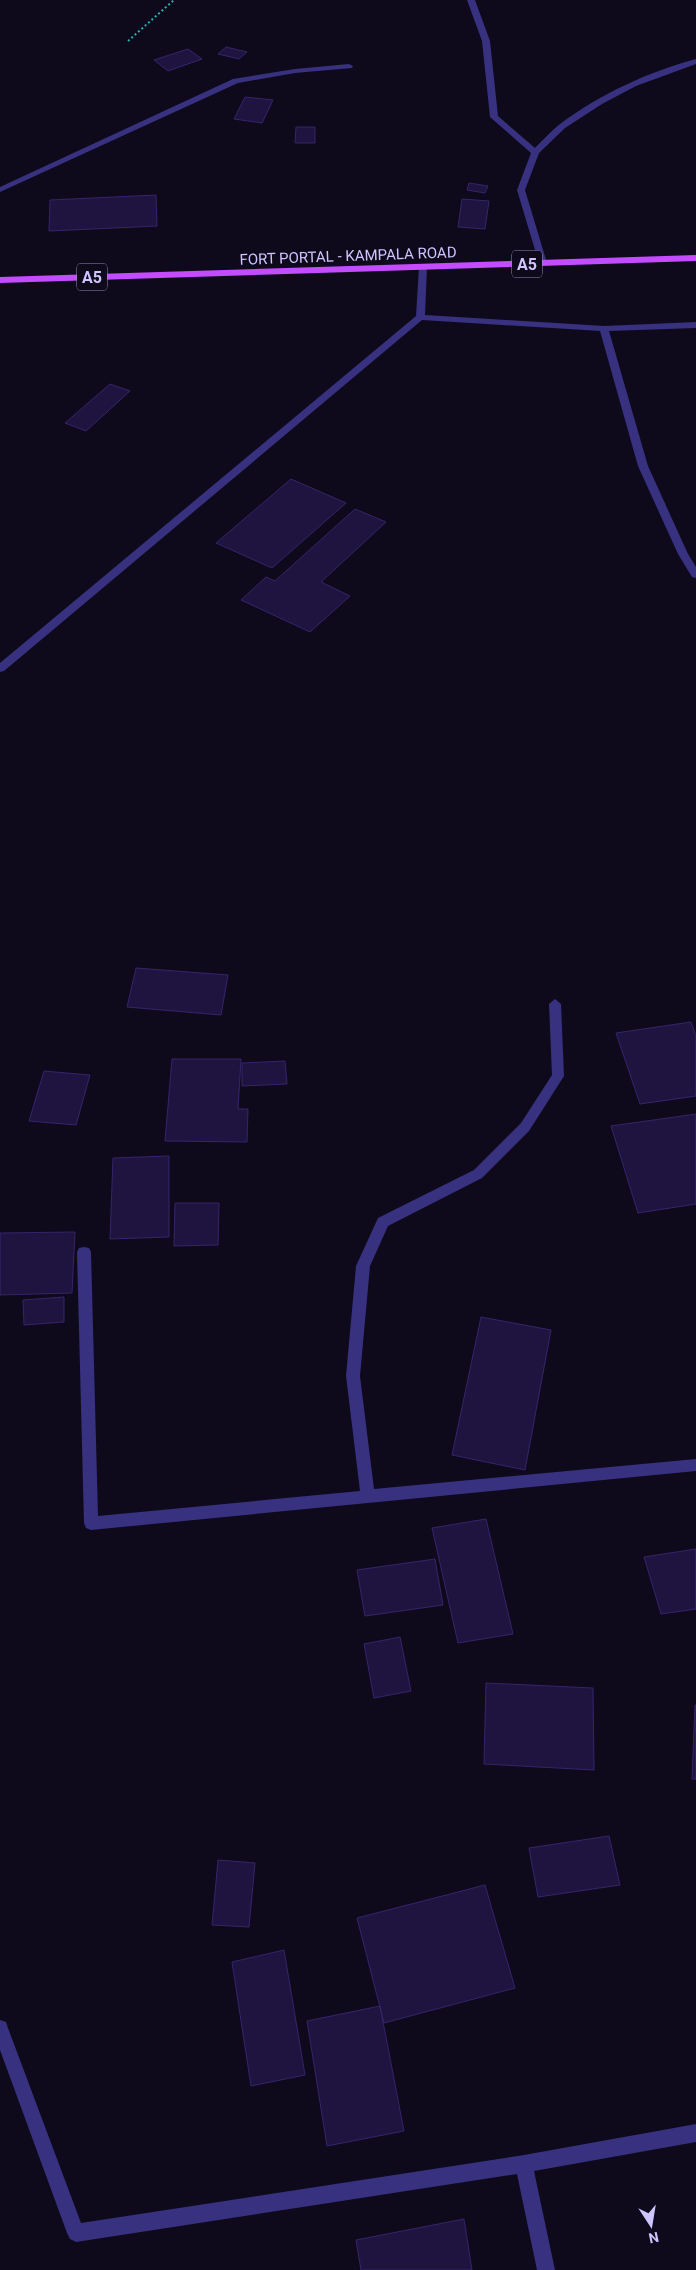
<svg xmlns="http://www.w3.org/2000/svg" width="696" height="2270" font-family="Roboto,sans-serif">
<rect width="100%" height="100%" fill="#0e0a1c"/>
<!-- building -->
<path fill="#1f143f" stroke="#36246c" d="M 226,47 L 247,52 L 239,59 L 218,54 Z
M 188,49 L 202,59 L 168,71 L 154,60 Z
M 245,97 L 273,100 L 262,123 L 234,119 Z
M 296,127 L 315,127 L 315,143 L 295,143 Z
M 469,183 L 488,186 L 485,193 L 467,190 Z
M 156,195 L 157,226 L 49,231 L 50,200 Z
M 462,199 L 489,201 L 485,229 L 458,227 Z
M 110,384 L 130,391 L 86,431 L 65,423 Z
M 291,479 L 346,503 L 272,568 L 216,543 Z
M 355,509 L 386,522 L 321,582 L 350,596 L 310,632 L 241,600 L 266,577 L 275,581 Z
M 136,968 L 228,975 L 221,1015 L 127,1007 Z
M 691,1022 L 696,1036 L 696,1096 L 640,1104 L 616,1033 Z
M 172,1059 L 241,1059 L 238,1109 L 248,1109 L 247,1142 L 165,1141 Z
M 285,1061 L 287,1084 L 242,1086 L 242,1063 Z
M 44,1071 L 90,1075 L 76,1125 L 29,1121 Z
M 696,1114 L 696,1204 L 638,1213 L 611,1126 Z
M 169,1156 L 169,1237 L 110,1239 L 113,1158 Z
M 175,1203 L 219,1203 L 218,1245 L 174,1246 Z
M 75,1232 L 72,1293 L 0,1295 L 0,1233 Z
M 64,1297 L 64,1322 L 24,1325 L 23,1300 Z
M 481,1317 L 551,1330 L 525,1470 L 452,1455 Z
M 486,1519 L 513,1634 L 458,1643 L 432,1528 Z
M 696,1549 L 696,1609 L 661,1614 L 644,1557 Z
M 435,1559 L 443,1605 L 365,1616 L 357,1570 Z
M 400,1637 L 411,1691 L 374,1698 L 364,1644 Z
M 486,1683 L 593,1688 L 594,1770 L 484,1764 Z
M 695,1705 L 696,1705 L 696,1779 L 692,1779 Z
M 609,1836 L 620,1885 L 538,1897 L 529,1848 Z
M 218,1860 L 255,1863 L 249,1927 L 212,1925 Z
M 485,1885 L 515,1988 L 384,2023 L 357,1918 Z
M 284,1950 L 305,2075 L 251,2086 L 232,1962 Z
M 380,2006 L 404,2131 L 327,2146 L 307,2021 Z
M 464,2219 L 472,2270 L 361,2270 L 356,2240 Z"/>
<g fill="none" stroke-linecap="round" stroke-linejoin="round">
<!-- path -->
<path stroke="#23b5b2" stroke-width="2" stroke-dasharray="2 2.5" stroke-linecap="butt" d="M 128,41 L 174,0"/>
<!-- minor -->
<path fill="#37317f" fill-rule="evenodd" d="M 467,0 L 475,0 L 490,41 L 498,116 L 535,148 C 543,140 551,131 560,124 C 600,94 648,72 696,59 L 696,64 L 636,86 L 602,104 L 565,128 L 539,153 L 525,190 L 547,263 L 546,265 L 539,263 L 517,190 L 531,153 L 490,117 L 482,41 Z
M 349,64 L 353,66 L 352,68 L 295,73 L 238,83 L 0,192 L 0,187 L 233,79 L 295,69 Z
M 423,264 L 427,267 L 425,315 L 604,326 L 696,322 L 696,328 L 609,331 L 648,466 L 688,554 L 696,567 L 696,578 L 692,577 L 678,554 L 638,466 L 600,331 L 422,320 L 4,671 L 0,672 L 0,663 L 416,316 L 419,267 Z
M 555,999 L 561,1004 L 564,1076 L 529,1131 L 482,1178 L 388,1226 L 370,1266 L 360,1376 L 374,1489 L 696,1459 L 696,1471 L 91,1530 L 86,1528 L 84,1523 L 77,1252 L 79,1248 L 84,1247 L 89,1248 L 91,1252 L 98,1516 L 360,1491 L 346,1376 L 356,1266 L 378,1218 L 474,1170 L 521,1123 L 552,1075 L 549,1004 Z
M 0,2020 L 6,2022 L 8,2028 L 81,2223 L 524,2155 L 696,2124 L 696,2142 L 534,2171 L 555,2270 L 537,2270 L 517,2174 L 76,2242 L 70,2239 L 67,2233 L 0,2050 Z"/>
<!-- primary -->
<path fill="#c44cff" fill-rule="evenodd" d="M 696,255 L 696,261 L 0,283 L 0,277 Z"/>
</g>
<g text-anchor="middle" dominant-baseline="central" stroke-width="4" stroke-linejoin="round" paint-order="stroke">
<!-- far-street labels -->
<g font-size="15" fill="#cec5ff" stroke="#0e0a1c">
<text transform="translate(348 256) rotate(-2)">FORT PORTAL - KAMPALA ROAD</text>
</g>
<!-- shield labels -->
<g fill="#0e0a1c" stroke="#948dbb" stroke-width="1">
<rect x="512" y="250.5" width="30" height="27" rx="4"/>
<rect x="77" y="263.5" width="30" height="27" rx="4"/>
</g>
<g font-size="16" font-weight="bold" fill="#cec5ff">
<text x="527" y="264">A5</text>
<text x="92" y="277">A5</text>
</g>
</g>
<!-- north arrow -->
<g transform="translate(651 2225) rotate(168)" stroke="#0e0a1c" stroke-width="4" paint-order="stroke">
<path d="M0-4L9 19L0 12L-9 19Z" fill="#cec5ff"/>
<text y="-8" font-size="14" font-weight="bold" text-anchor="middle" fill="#cec5ff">N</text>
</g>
</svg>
